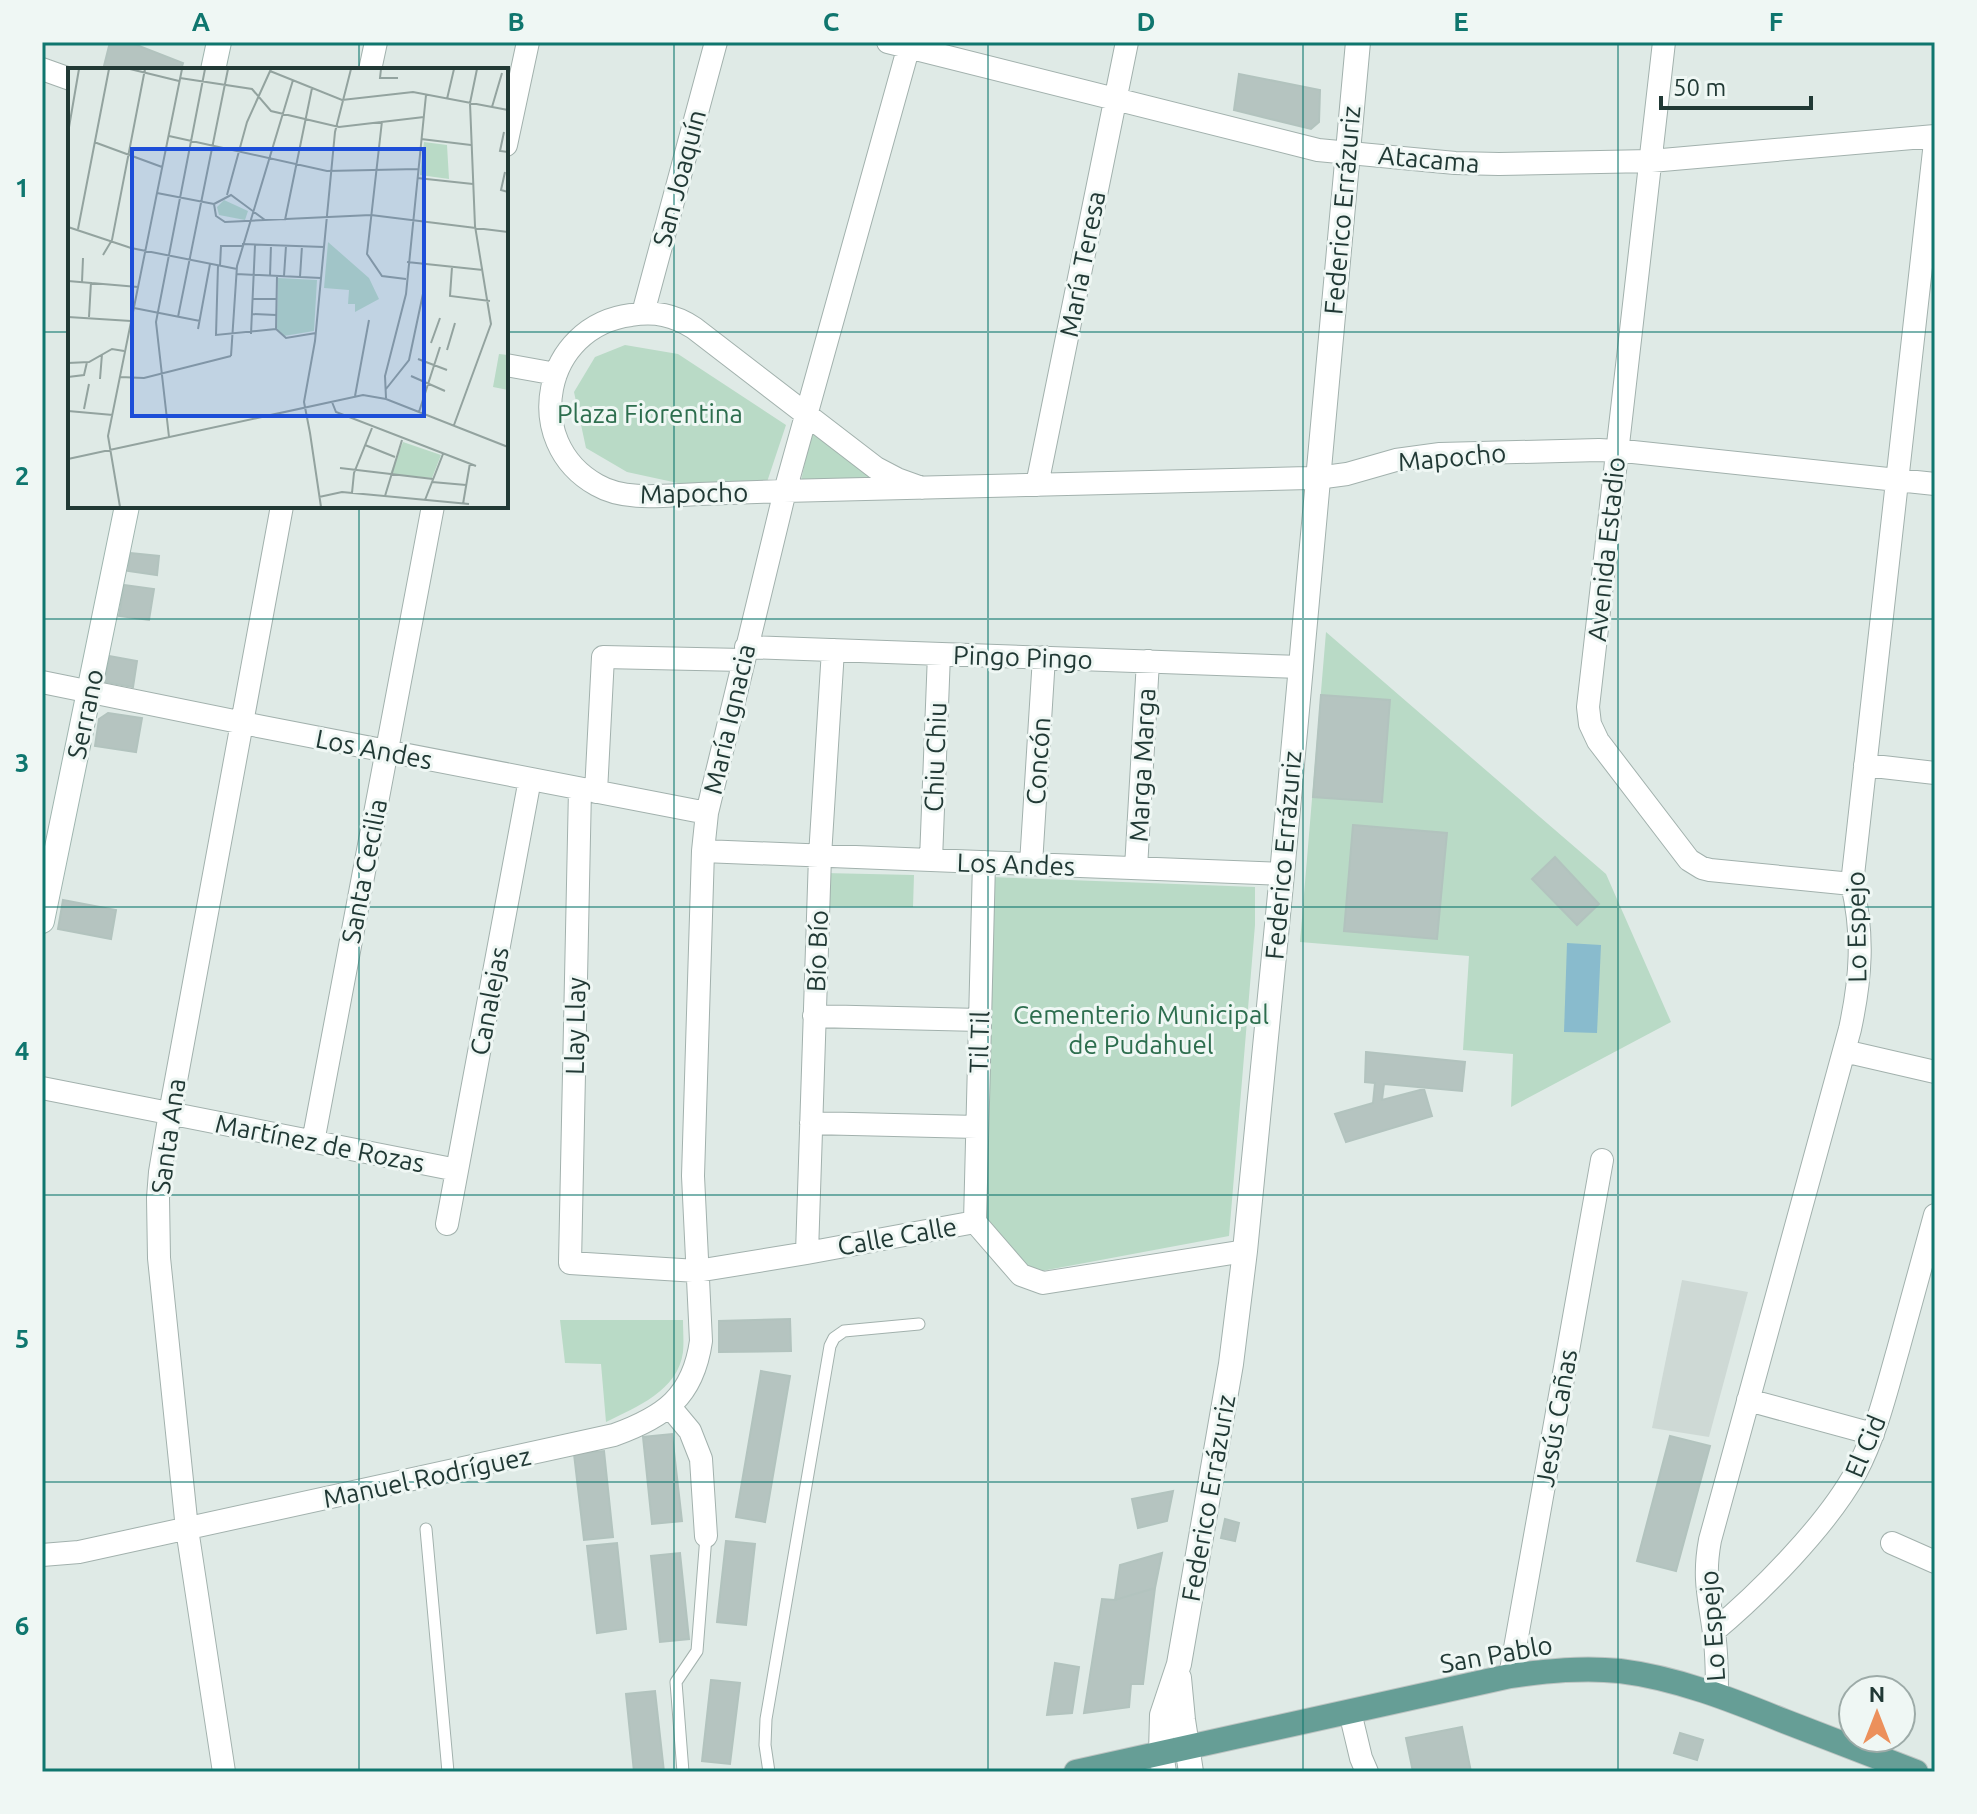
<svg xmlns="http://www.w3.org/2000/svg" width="1977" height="1814" font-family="Ubuntu,sans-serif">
<rect width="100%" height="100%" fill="#dfeae6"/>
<!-- built -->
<path fill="#ced9d5" d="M 1682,1280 L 1748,1292 L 1709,1437 L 1652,1428 Z"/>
<!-- green -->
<path fill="#b9dac6" d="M 625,345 L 678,354 L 786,425 L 766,485 L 696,487 L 627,472 L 586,448 L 574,392 L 595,357 Z
M 812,429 L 879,480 L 801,481 Z
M 1326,632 L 1606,874 L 1671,1022 L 1511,1107 L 1513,1054 L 1463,1050 L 1469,956 L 1300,942 Z
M 824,873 L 914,875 L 913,907 L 824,906 Z
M 991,877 L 1255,887 L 1255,925 L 1229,1236 L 1031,1273 L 982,1226 Z
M 560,1320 L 683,1320 C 683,1330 684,1342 683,1352 C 678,1391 636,1407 606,1422 L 601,1364 L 565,1363 Z"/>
<!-- water -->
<path fill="#89bbcd" d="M 1567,943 L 1601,945 L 1597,1033 L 1564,1032 Z"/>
<!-- building -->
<path fill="#b5c4c0" stroke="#b2c3be" stroke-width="2" d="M 110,42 L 129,42 L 183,63 L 181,70 L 103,70 Z
M 1239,74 L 1320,90 L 1319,122 L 1311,129 L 1234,110 Z
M 130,553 L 159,556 L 157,575 L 128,571 Z
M 124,585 L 154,589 L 149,620 L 119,616 Z
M 109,656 L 137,661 L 133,687 L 105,682 Z
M 1321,695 L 1390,700 L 1382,802 L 1313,797 Z
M 108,713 L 142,718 L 136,752 L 95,746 L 99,719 Z
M 1353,825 L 1447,833 L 1437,939 L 1344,931 Z
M 1555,857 L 1599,904 L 1577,925 L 1532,879 Z
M 63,900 L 116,910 L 111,939 L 58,929 Z
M 1366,1052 L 1465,1062 L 1462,1091 L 1384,1084 L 1382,1100 L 1424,1089 L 1432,1116 L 1346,1142 L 1335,1114 L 1373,1103 L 1375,1083 L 1365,1082 Z
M 790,1319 L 791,1351 L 719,1352 L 719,1321 Z
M 761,1371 L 790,1376 L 765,1522 L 736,1517 Z
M 672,1434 L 682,1521 L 652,1524 L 643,1437 Z
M 1670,1436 L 1710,1446 L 1676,1571 L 1637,1561 Z
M 604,1451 L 613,1537 L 584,1540 L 574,1454 Z
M 1173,1491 L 1167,1521 L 1138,1528 L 1132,1499 Z
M 1225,1519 L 1239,1523 L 1235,1541 L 1221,1538 Z
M 726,1541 L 755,1544 L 746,1625 L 717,1622 Z
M 617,1543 L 626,1629 L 597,1633 L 587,1546 Z
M 680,1553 L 689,1639 L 660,1642 L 651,1556 Z
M 1162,1553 L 1155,1588 L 1115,1600 L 1120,1565 Z
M 1155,1588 L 1143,1684 L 1131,1684 L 1129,1707 L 1084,1713 L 1102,1599 L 1115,1600 Z
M 1055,1663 L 1079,1667 L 1072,1713 L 1047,1715 Z
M 711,1680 L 740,1683 L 730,1764 L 702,1761 Z
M 655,1691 L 664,1772 L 634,1772 L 626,1694 Z
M 1462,1727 L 1471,1772 L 1413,1772 L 1406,1738 Z
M 1680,1733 L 1703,1740 L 1697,1760 L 1674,1753 Z"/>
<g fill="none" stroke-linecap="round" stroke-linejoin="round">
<!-- service casing -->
<g stroke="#a2b1ad" stroke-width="13">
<path id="service" d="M 426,1529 L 448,1772
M 683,1772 L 676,1682 L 697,1651 L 706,1536
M 769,1772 L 765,1745 L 766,1719 L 830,1346 L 834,1338 L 844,1331 L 919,1324"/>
</g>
<!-- minor casing -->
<g stroke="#a2b1ad" stroke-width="24">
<path id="minor" d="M 888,42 L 1318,150 L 1455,163 L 1499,164 L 1651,161 L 1935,136
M 1664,42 L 1588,707 L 1590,724 L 1598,741 L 1689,860 L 1702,868 L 1710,870 L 1852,884
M 42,69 L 70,79
M 370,70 L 376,42
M 506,145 L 528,42
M 643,313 L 716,42
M 506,365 L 556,374
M 1037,485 L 1127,42
M 922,488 L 897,479 L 876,468 L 694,328 C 674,315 655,311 631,315 C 543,326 520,442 597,485 C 626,502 667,495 699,494 C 727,493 755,492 784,491 C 961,486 1139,481 1317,478 L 1347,474 L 1396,460 L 1440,454 L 1599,450 L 1633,452 L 1935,484
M 746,647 L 1301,667
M 42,682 L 263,727 L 707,813
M 1865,765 L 1935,773
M 580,789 L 570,1263 L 697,1271 L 807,1253 L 975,1222
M 596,792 L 603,657 L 743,660
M 703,851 L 1282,874
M 931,860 L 939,654
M 1031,864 L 1044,657
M 1136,868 L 1148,661
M 814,1016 L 980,1020
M 1844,1051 L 1935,1072
M 42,1088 L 457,1170
M 811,1123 L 977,1127
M 313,1142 L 433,506
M 975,1222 L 984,862
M 975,1222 L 1021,1275 L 1043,1283 L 1245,1251
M 447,1224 L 530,779
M 807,1253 L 820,856 L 833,650
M 1748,1400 L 1873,1434
M 670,1407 L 690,1431 L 701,1459 L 706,1536
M 1892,1543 L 1935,1562
M 42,1555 L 79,1552 L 614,1435 C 664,1417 693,1397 701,1341 L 693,1176 L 703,851 L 707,813 L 785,491 L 910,42
M 1714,1631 C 1761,1592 1827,1525 1856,1472 C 1876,1434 1886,1392 1898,1350 C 1910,1305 1923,1260 1935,1215
M 1510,1676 L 1602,1160
M 1717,1695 C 1717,1674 1717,1653 1714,1633 C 1709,1596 1703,1578 1710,1540 L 1850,1029 C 1861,978 1864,935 1852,884 L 1935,142
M 1350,1712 L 1361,1758 L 1367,1772
M 224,1772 L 187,1529 L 159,1258 L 158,1198 L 160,1172 L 170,1113 L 282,506"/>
</g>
<!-- tertiary casing -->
<g stroke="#a2b1ad" stroke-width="26">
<path id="tertiary" d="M 1179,1678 L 1183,1720 L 1191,1772
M 1164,1772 L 1161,1753 L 1162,1715 L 1179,1664 L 1231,1364 L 1245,1251 L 1282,874 L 1358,42"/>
</g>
<!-- secondary casing -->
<g stroke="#9fb5af" stroke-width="26">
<path id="secondary" d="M 213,70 L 219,42
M 42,921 L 127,506"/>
</g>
<!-- primary casing -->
<g stroke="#bcc4c2" stroke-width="26">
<path id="primary" d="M 1076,1772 L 1510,1676 C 1547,1671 1583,1667 1620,1671 C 1677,1678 1732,1700 1784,1721 C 1828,1738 1872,1755 1916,1772"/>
</g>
<!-- service -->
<use href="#service" stroke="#fff" stroke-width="11"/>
<!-- minor -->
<use href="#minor" stroke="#fff" stroke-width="22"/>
<!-- tertiary -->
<use href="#tertiary" stroke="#fff" stroke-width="24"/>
<!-- secondary -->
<use href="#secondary" stroke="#fff" stroke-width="24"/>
<!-- primary -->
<use href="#primary" stroke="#669e96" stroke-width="24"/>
</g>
<!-- grid -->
<path fill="none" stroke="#0f766e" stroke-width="2" stroke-opacity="0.55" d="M 359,42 L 359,70M 674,42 L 674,1772M 988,42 L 988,1772M 1303,42 L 1303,1772M 1618,42 L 1618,1772M 42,332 L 70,332M 506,332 L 1935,332M 359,506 L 359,1772M 42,619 L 1935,619M 42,907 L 1935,907M 42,1195 L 1935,1195M 42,1482 L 1935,1482"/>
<g text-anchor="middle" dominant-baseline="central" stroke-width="6" stroke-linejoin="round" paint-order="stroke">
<!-- street labels -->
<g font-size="26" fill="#213935" stroke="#eff7f4">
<text transform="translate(1429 159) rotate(5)">Atacama</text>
<text transform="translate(679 178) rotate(-75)">San Joaquín</text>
<text transform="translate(1342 210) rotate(-85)">Federico Errázuriz</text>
<text transform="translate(1082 264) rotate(-79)">María Teresa</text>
<text transform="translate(1452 457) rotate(-5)">Mapocho</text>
<text transform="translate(694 493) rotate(-1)">Mapocho</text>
<text transform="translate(1606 549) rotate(-84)">Avenida Estadio</text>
<text transform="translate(1023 657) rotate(2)">Pingo Pingo</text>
<text transform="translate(85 714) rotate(-78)">Serrano</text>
<text transform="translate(729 719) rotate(-77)">María Ignacia</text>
<text transform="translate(374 749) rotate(11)">Los Andes</text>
<text transform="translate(935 757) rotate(-88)">Chiu Chiu</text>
<text transform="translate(1038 761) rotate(-86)">Concón</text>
<text transform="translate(1142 765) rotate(-87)">Marga Marga</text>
<text transform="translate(1283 855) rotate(-85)">Federico Errázuriz</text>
<text transform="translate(1016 864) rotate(2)">Los Andes</text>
<text transform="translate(364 871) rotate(-79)">Santa Cecilia</text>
<text transform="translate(1856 927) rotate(-91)">Lo Espejo</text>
<text transform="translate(817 951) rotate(-88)">Bío Bío</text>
<text transform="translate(489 1001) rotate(-79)">Canalejas</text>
<text transform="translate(575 1026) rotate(-89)">Llay Llay</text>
<text transform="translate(979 1042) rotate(-88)">Til Til</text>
<text transform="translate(168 1136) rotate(-82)">Santa Ana</text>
<text transform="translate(320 1143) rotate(11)">Martínez de Rozas</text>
<text transform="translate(897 1236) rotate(-10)">Calle Calle</text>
<text transform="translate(1556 1418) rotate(-80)">Jesús Cañas</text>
<text transform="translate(1865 1446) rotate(-67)">El Cid</text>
<text transform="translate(427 1477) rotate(-12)">Manuel Rodríguez</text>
<text transform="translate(1208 1498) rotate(-80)">Federico Errázuriz</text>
<text transform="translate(1712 1626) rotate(-94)">Lo Espejo</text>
<text transform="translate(1496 1654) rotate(-10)">San Pablo</text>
</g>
<!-- park labels -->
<g font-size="26" fill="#2d6e4e" stroke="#eff7f4">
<text x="650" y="413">Plaza Fiorentina</text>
<text x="1141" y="1014">Cementerio Municipal<tspan x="1141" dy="30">de Pudahuel</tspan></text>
</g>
</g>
<!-- overview -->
<g transform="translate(68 68)">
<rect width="440" height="440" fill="#dfeae6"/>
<path d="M 356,74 L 379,77 L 381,111 L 352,107 ZM 156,132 L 180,143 L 177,152 L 151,147 L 149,139 ZM 260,174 L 301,210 L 311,231 L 287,244 L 287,236 L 280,236 L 281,222 L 256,220 ZM 210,210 L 249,212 L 246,263 L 216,268 L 209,262 ZM 431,286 L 440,287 L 440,322 L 425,319 ZM 335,374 L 373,387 L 364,410 L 322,406 Z" fill="#b9dac6"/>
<path fill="none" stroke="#93a39f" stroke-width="2" d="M 62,1 L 111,13M 313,1 L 312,10 L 330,10M 202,3 L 274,32 L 345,24 L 440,42M 112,10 L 184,21 L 203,43 L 271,59 L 356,49M 379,31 L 386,1M 424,39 L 434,5M 314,53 L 299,186 L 314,208 L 338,211M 436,64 L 432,83 L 440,84M 0,65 L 11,1M 101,68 L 259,103 L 350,101M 353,71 L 403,77M 26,74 L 94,99M 437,104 L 433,122 L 440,124M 349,110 L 405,116M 89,125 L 146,136M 159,127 L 179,54 L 203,1M 146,136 L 148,148 L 157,154 L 303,147 L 440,164M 146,136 L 163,127 L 197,152M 217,152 L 244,20M 0,159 L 63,180 L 169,201M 10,161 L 41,1M 174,176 L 256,179M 35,187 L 44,172 L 77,1M 339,194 L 415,202M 150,197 L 148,267 L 208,261M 152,198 L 153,178 L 174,178M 384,199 L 382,228 L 422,233M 168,206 L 253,210M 202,208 L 203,177M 216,208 L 218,178M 232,209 L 234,178M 0,213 L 70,219M 14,214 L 15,190M 184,231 L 209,231M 66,240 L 132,253M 184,246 L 208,247M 0,249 L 63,253M 21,249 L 23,214M 110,249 L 160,1M 130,261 L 142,196M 208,261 L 209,208M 208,261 L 218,270 L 248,265M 183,266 L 187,177M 363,275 L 372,250M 379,282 L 387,255M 163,288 L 169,198 L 225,12M 350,291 L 379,302M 0,295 L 21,294 L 44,281 L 56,283M 343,308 L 377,323M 0,309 L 16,307 L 19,294M 52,309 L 76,310 L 163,288M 32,311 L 34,286M 318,321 L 341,292 L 356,221M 287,328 L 301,252M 318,330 L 317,308 L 338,226 L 358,27M 264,334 L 268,344 L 408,398M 16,341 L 21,316M 0,343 L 45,347M 351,344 L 372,279M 386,357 L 423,256 L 407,158 L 402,35 L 409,1M 242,365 L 236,334 L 247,273 L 267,64 L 283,1M 242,365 L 253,439M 101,369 L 88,254 L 137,1M 297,377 L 327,389M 0,391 L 295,327 L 318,331 L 440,379M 272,400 L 365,411M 364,414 L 398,417M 284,425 L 286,405 L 304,360M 317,428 L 334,372M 251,429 L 274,424 L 401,436M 357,432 L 375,386M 395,436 L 402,395M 52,439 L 40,368 L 114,1"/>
<path fill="#1d4ed8" fill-opacity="0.15" stroke="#1d4ed8" stroke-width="4" d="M 64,81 L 356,81 L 356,348 L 64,348 Z"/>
<rect width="440" height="440" fill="none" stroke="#213935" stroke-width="4"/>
</g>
<!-- border -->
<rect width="1977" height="1814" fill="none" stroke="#eff7f4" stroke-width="88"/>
<!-- north arrow -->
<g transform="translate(1877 1714)"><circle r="38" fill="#eff7f4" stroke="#9daba8" stroke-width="2"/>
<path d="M0-6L14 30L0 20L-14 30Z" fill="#ec905b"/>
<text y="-12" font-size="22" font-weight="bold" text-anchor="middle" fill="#213935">N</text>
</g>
<!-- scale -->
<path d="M1661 96v12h150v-12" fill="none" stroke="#213935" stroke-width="4"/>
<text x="1673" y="96" font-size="24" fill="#213935" stroke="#eff7f4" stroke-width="6" paint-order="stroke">50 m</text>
<rect x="44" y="44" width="1889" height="1726" fill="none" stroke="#0f766e" stroke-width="3"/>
<g font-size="26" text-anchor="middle" font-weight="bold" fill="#0f766e">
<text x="201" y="31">A</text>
<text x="516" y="31">B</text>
<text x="831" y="31">C</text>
<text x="1146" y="31">D</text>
<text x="1461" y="31">E</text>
<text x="1776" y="31">F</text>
<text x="22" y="197">1</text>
<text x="22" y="485">2</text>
<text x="22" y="772">3</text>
<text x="22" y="1060">4</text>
<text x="22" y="1348">5</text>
<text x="22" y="1635">6</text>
</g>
</svg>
